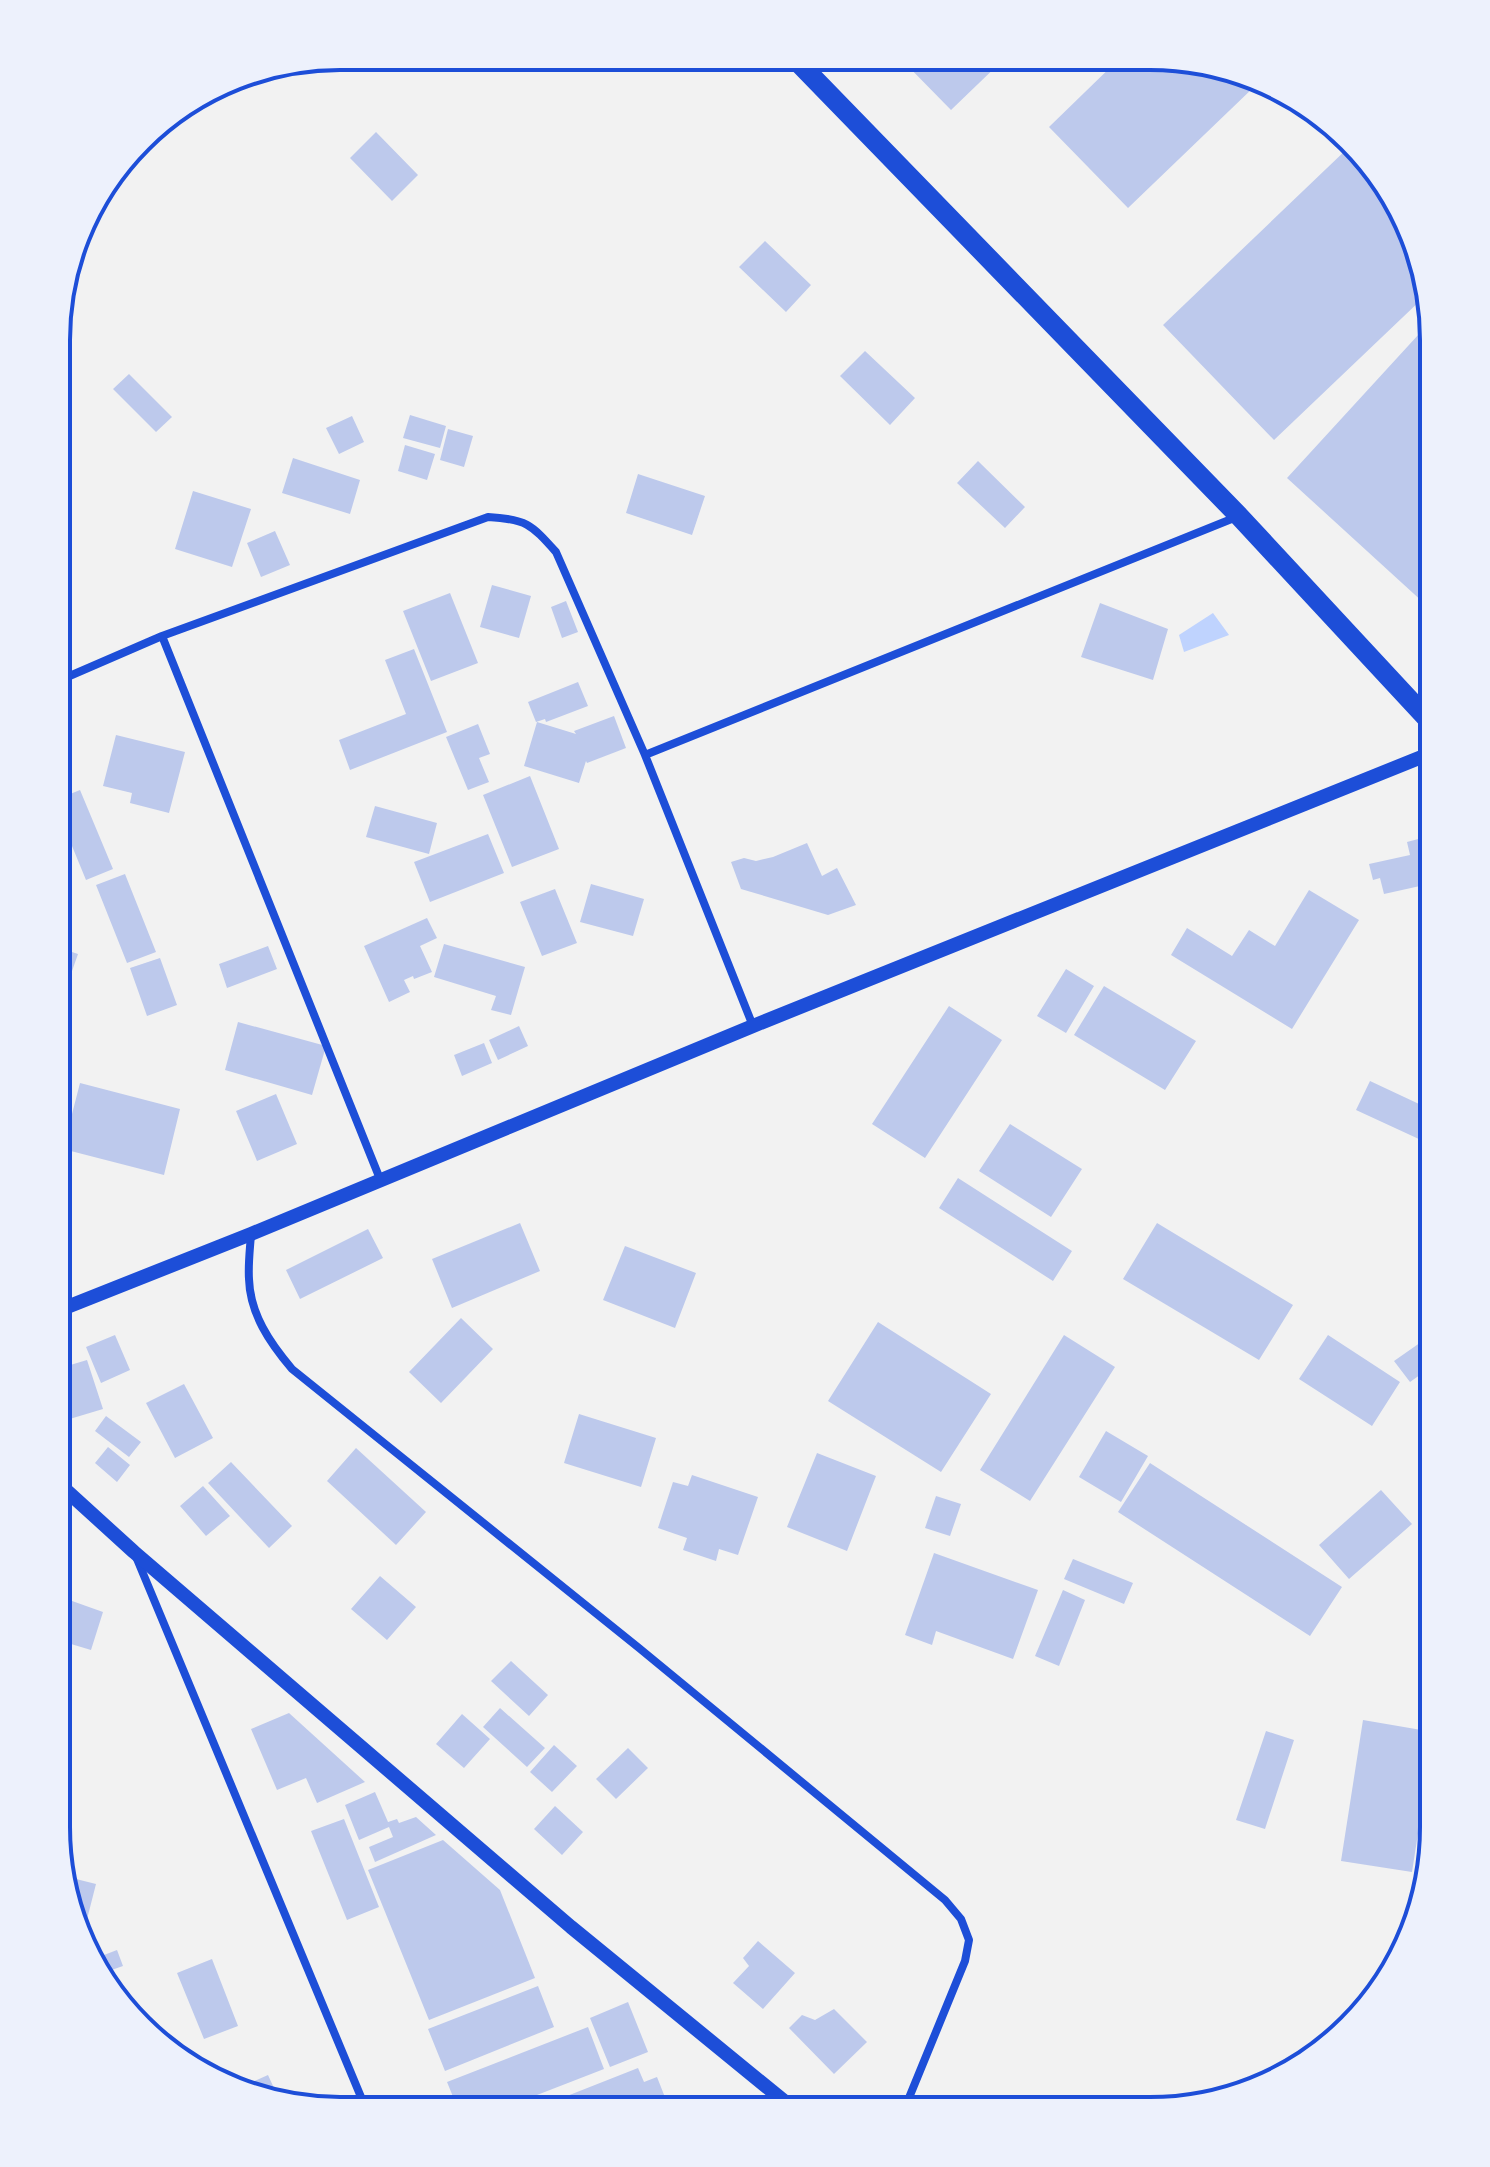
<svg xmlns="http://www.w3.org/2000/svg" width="1490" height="2167" font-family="'Archivo Narrow',sans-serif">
<rect width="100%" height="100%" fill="#f2f2f2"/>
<!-- water -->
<path fill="#bfd3fe" d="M 1213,613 L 1229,635 L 1184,652 L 1179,635 Z"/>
<!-- building -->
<path fill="#bdc9ec" d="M 900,58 L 1005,58 L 951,110 Z
M 1120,58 L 1188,58 L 1255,86 L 1128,208 L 1049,127 Z
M 376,132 L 418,175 L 392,201 L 350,158 Z
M 1349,147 L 1405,215 L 1424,297 L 1274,440 L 1163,325 Z
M 765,241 L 811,285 L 786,312 L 739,267 Z
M 1430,322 L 1434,340 L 1434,594 L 1425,604 L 1287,478 Z
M 865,351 L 915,398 L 890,425 L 840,376 Z
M 129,374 L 172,417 L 156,432 L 113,389 Z
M 410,415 L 446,426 L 440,448 L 403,438 Z
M 352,416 L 364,442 L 339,454 L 326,428 Z
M 448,429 L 473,436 L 464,467 L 440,460 Z
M 405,445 L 435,454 L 427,480 L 398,471 Z
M 293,458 L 360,480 L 350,514 L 282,493 Z
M 978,461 L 1025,507 L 1005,528 L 957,483 Z
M 638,474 L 705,496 L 692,535 L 626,513 Z
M 193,491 L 251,509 L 232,567 L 175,549 Z
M 275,531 L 290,565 L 261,577 L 247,543 Z
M 492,585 L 531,596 L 519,638 L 480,627 Z
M 450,593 L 478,663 L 431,681 L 403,611 Z
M 566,601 L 578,632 L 562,638 L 551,607 Z
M 1100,603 L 1168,629 L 1153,680 L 1081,657 Z
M 414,649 L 447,732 L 350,770 L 339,740 L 406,714 L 385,660 Z
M 578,682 L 588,706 L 546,722 L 545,719 L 536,722 L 528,702 Z
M 614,716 L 626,748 L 587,763 L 586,761 L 579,783 L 524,766 L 537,722 L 576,734 L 574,731 Z
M 478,724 L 490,754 L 479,758 L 489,782 L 468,790 L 446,737 Z
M 116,735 L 185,752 L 169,813 L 130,803 L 132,793 L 103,786 Z
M 530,776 L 559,849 L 512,867 L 483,795 Z
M 80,790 L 113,869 L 86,880 L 58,812 L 58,799 Z
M 375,806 L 437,823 L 429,854 L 366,837 Z
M 488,834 L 504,873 L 430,902 L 414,862 Z
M 1422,838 L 1425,851 L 1434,849 L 1434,896 L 1429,884 L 1384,894 L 1380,878 L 1373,880 L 1369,864 L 1410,855 L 1407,842 Z
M 807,843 L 822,876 L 837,868 L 856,905 L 828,915 L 741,889 L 731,862 L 744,858 L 756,861 L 773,857 Z
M 125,874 L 156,952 L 127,963 L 96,885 Z
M 591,884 L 644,899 L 633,936 L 580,922 Z
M 555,889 L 577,943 L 542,956 L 520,902 Z
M 1309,890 L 1359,920 L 1292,1029 L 1171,955 L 1187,928 L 1232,956 L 1249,930 L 1275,946 Z
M 427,918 L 437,938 L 420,946 L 432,972 L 414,979 L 413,976 L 404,980 L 410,992 L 389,1002 L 364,946 Z
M 444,944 L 525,967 L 511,1015 L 491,1010 L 496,996 L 434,977 Z
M 268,946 L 277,969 L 227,988 L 219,964 Z
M 57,947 L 78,954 L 65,991 L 57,989 Z
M 160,958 L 177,1005 L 147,1016 L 130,968 Z
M 1066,969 L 1094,986 L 1066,1033 L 1037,1016 Z
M 1104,986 L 1196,1041 L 1165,1090 L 1074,1035 Z
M 57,995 L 64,997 L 58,1015 L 57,1015 Z
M 949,1006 L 1002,1040 L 925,1158 L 872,1124 Z
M 238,1022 L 326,1046 L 312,1095 L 225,1070 Z
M 519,1026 L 528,1046 L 498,1060 L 489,1040 Z
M 484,1043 L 492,1063 L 462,1076 L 454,1055 Z
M 1370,1081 L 1434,1111 L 1434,1146 L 1356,1110 Z
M 80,1083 L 180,1109 L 164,1175 L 63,1149 Z
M 276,1094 L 297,1144 L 257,1161 L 236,1111 Z
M 1010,1124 L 1082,1169 L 1051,1217 L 979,1171 Z
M 958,1178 L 1072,1251 L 1053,1281 L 939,1208 Z
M 520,1223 L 540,1271 L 452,1308 L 432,1259 Z
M 1157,1223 L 1293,1305 L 1259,1360 L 1123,1279 Z
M 368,1229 L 383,1258 L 300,1299 L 286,1270 Z
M 625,1246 L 696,1273 L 675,1328 L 603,1300 Z
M 461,1318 L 493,1349 L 441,1403 L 409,1372 Z
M 878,1322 L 991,1394 L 941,1472 L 828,1401 Z
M 1434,1333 L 1434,1365 L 1410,1382 L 1394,1361 Z
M 115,1335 L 130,1370 L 101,1383 L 86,1347 Z
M 1064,1335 L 1115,1367 L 1030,1501 L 980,1470 Z
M 1328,1335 L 1400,1382 L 1372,1426 L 1299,1379 Z
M 87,1360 L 103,1409 L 63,1421 L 57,1402 L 57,1369 Z
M 184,1384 L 213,1438 L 175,1458 L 146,1403 Z
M 579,1414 L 656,1438 L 641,1487 L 564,1463 Z
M 106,1416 L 141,1442 L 129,1457 L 95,1431 Z
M 1106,1431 L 1148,1456 L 1121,1502 L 1079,1477 Z
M 108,1447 L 130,1465 L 117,1482 L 95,1463 Z
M 356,1448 L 426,1512 L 396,1545 L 327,1481 Z
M 817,1453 L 876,1476 L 847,1551 L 787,1527 Z
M 231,1462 L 292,1526 L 269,1548 L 208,1483 Z
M 1150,1463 L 1342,1587 L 1310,1636 L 1118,1512 Z
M 692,1475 L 758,1497 L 738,1555 L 719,1549 L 716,1561 L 683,1550 L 687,1538 L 658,1528 L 673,1482 L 688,1486 Z
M 203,1486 L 230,1516 L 206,1536 L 180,1506 Z
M 1381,1490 L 1412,1524 L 1349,1579 L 1319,1545 Z
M 936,1496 L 961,1504 L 950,1536 L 925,1528 Z
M 934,1553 L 1038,1590 L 1013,1659 L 936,1631 L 932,1645 L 905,1635 Z
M 1073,1559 L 1133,1583 L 1124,1604 L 1064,1579 Z
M 380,1576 L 416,1607 L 387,1640 L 351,1609 Z
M 1063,1590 L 1085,1600 L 1059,1666 L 1035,1656 Z
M 58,1596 L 103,1612 L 91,1650 L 71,1644 L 61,1675 L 56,1674 L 56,1603 Z
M 511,1661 L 548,1695 L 529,1716 L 491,1681 Z
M 500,1708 L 545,1748 L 527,1767 L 483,1727 Z
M 289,1713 L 365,1782 L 317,1803 L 306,1778 L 277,1790 L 251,1729 Z
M 462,1714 L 490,1739 L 464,1768 L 436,1744 Z
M 1363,1720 L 1433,1732 L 1433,1816 L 1421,1814 L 1412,1872 L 1341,1861 Z
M 1266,1731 L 1294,1740 L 1265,1829 L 1236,1820 Z
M 554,1745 L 577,1766 L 552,1792 L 530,1772 Z
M 628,1748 L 648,1768 L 616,1799 L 596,1779 Z
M 375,1792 L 388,1822 L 397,1819 L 399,1823 L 416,1817 L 436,1835 L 375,1862 L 369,1847 L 393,1837 L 389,1827 L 359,1840 L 345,1805 Z
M 555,1806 L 583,1832 L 562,1855 L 534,1829 Z
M 344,1819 L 379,1907 L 347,1920 L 311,1831 Z
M 443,1840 L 500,1890 L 535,1978 L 429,2020 L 368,1870 Z
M 68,1877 L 96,1884 L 84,1931 L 80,1930 Z
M 758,1941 L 795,1973 L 763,2009 L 733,1983 L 749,1966 L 743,1958 Z
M 117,1950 L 123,1966 L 103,1973 L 91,1960 Z
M 212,1959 L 238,2026 L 204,2039 L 177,1973 Z
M 538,1986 L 554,2027 L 445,2071 L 428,2029 Z
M 628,2002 L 648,2052 L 610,2067 L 590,2018 Z
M 834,2009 L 867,2042 L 834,2074 L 789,2028 L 802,2015 L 815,2020 Z
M 588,2027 L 604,2069 L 501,2109 L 458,2109 L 447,2082 Z
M 638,2068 L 644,2082 L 657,2077 L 670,2110 L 534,2109 Z
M 268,2075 L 279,2099 L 243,2086 Z"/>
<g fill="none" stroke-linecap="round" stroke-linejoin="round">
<!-- minor -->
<path stroke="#1d4ed8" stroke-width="8" d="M 162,636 L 380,1179
M 58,681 L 162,636 L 488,517 C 526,519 531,524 556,552 L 645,755 L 753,1026
M 645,755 L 1239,516
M 251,1234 C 250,1249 248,1264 249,1279 C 250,1314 270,1343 292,1369 L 639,1648 L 945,1900 L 961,1919 L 969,1940 L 965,1961 L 904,2110
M 137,1559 L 366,2109"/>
<!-- tertiary -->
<path stroke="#1d4ed8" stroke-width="14" d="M 57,1311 L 251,1234 L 753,1026 L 1434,752
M 57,1482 L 134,1552 L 571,1927 L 795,2110"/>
<!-- primary -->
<path stroke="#1d4ed8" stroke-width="20" d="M 793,57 L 1239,516 L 1434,726"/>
</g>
<!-- crop -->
<path d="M0 0H1490V2167H0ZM340 70H1150A270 270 0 0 1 1420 340V1827A270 270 0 0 1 1150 2097H340A270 270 0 0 1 70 1827V340A270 270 0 0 1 340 70Z" fill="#edf1fc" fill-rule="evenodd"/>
<path fill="none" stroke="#1d4ed8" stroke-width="4" d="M340 70H1150A270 270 0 0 1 1420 340V1827A270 270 0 0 1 1150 2097H340A270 270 0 0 1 70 1827V340A270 270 0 0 1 340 70Z"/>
</svg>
